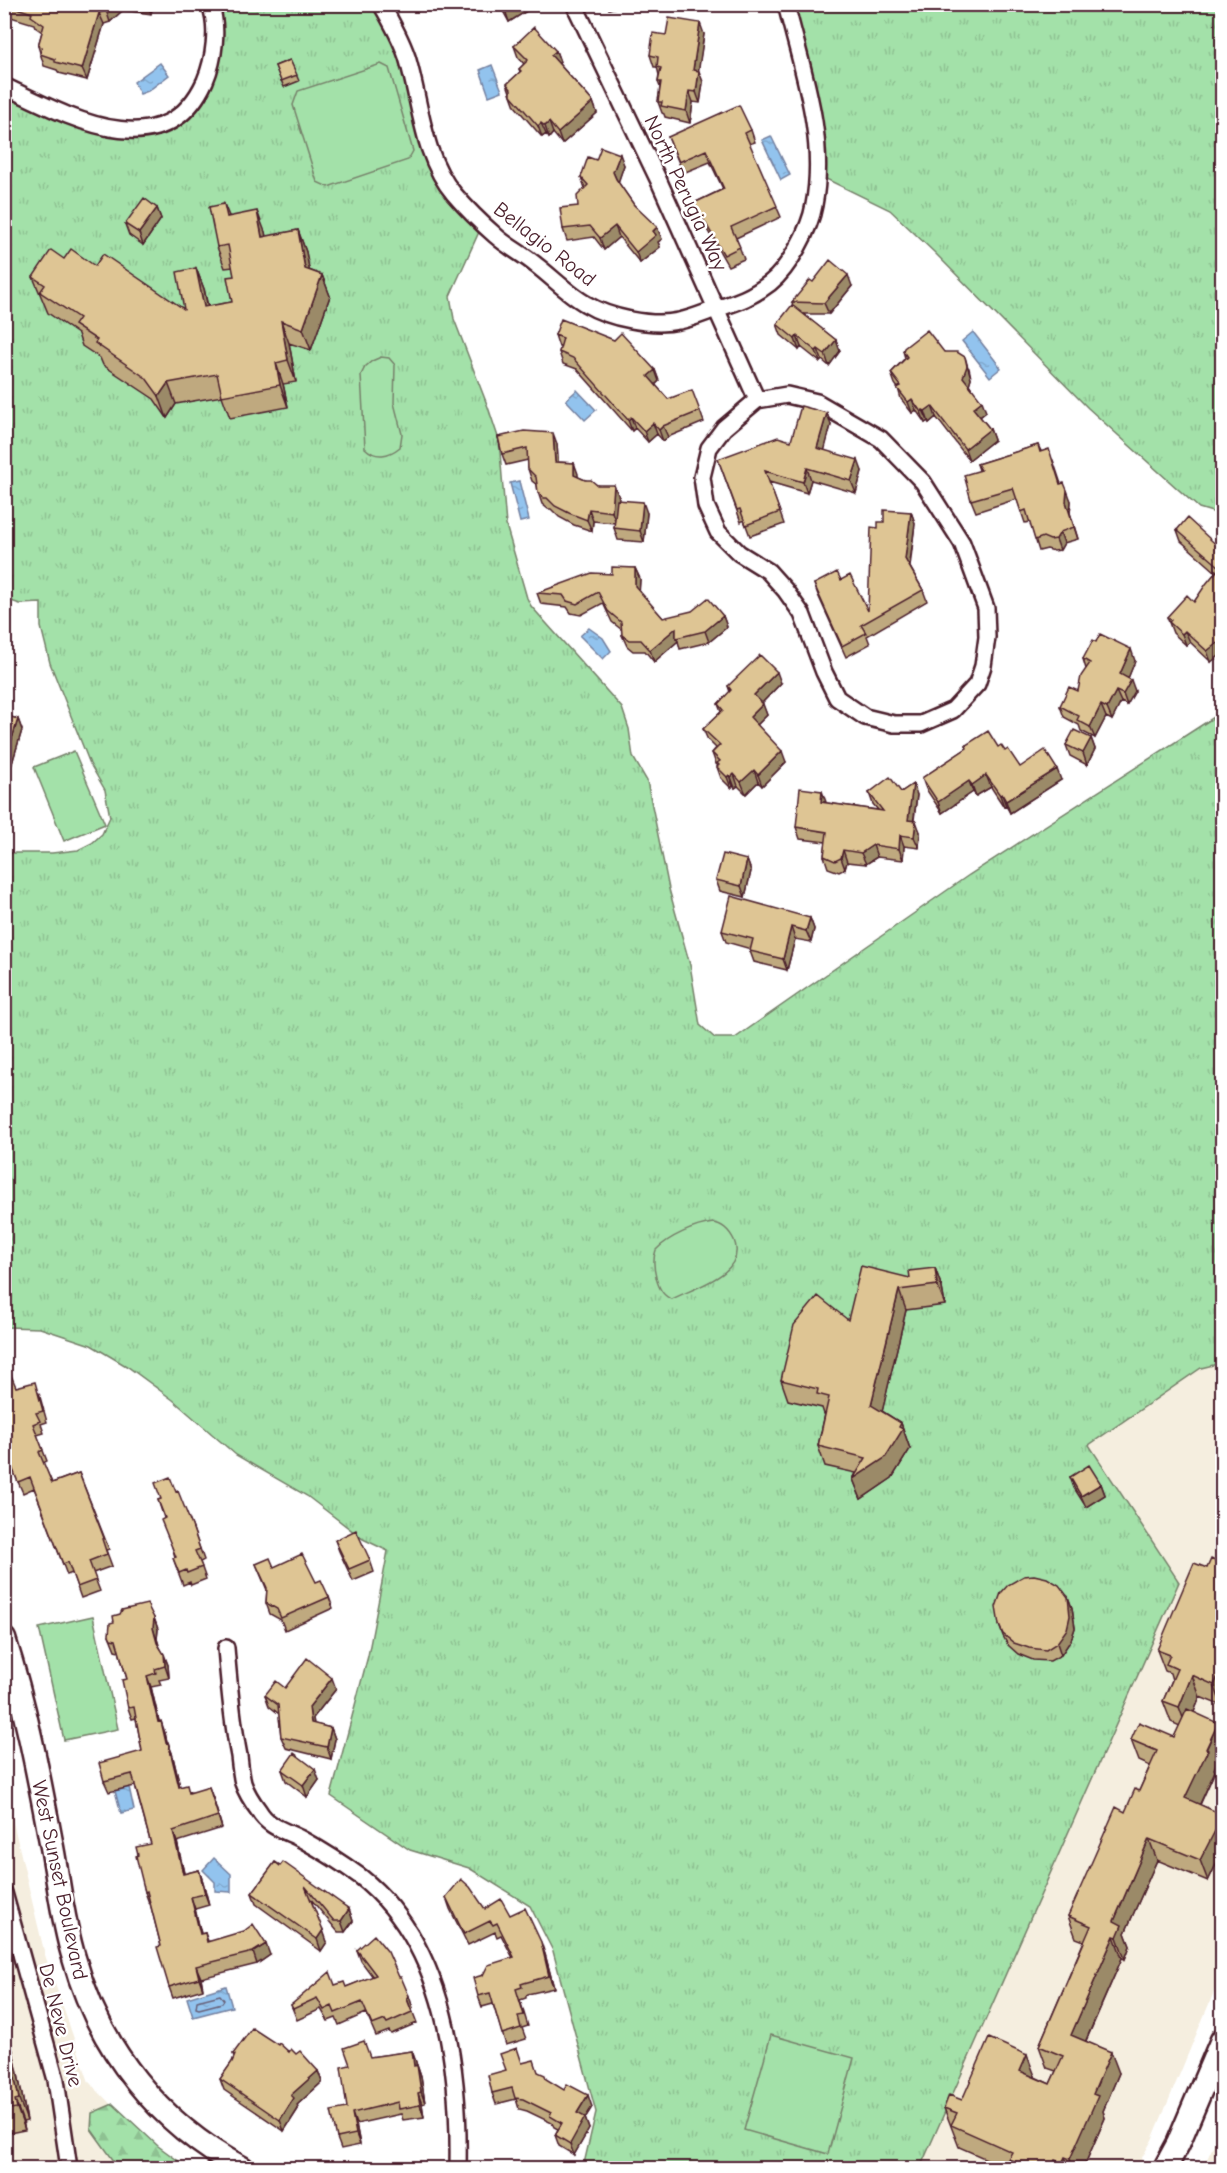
<svg xmlns="http://www.w3.org/2000/svg" width="1227" height="2173" font-family="'Comic Neue',sans-serif">
<defs>
<pattern id="grass-tufts" width="24" height="20" patternUnits="userSpaceOnUse" patternTransform="scale(1.5)"><rect width="24" height="20" fill="#a3e1a9"/><path d="M3 7l-1-3M5 7V3M7 7l1-3M15 17l-1-3M17 17v-4M19 17l1-3" fill="none" stroke="#8ec192"/></pattern>
<pattern id="forest-firs" width="22" height="20" patternUnits="userSpaceOnUse" patternTransform="scale(1.5)"><rect width="22" height="20" fill="#a3e1a9"/><path d="M5 1l3.5 6h-7zM16 11l3.5 6h-7z" fill="#8ec192"/></pattern>
<pattern id="water-ripples" width="26" height="14" patternUnits="userSpaceOnUse" patternTransform="scale(1.5)"><rect width="26" height="14" fill="#92c3ee"/><path d="M2 4q2-2 4 0t4 0M15 11q2-2 4 0t4 0" fill="none" stroke="#7fa7cc"/></pattern>
</defs>
<rect width="100%" height="100%" fill="#fff"/>
<filter id="ink" filterUnits="userSpaceOnUse"><feTurbulence type="fractalNoise" baseFrequency=".0167" numOctaves="2"/><feDisplacementMap in="SourceGraphic" scale="12" xChannelSelector="R" yChannelSelector="G"/><feConvolveMatrix kernelMatrix="1 2 1 2 8 2 1 2 1" color-interpolation-filters="sRGB"/></filter>
<g filter="url(#ink)">
<!-- built -->
<path fill="#f5eedf" d="M 1218,1363 L 1222,1363 L 1222,1973 L 1152,2140 L 1136,2168 L 920,2168 L 1179,1582 L 1089,1445 L 1201,1368 Z
M 4,1784 L 45,1955 L 89,2082 L 156,2150 L 182,2168 L 5,2168 Z
M 1222,2126 L 1222,2168 L 1203,2168 L 1220,2131 Z"/>
<!-- grass -->
<path fill="url(#grass-tufts)" stroke="#76806a" stroke-width="1.5" d="M 210,5 L 381,5 L 396,30 L 429,146 L 483,223 L 450,296 L 454,319 L 488,407 L 499,440 L 506,525 L 527,598 L 531,606 L 622,708 L 629,729 L 633,757 L 647,781 L 669,889 L 690,965 L 700,1025 L 715,1038 L 735,1038 L 969,875 L 1222,712 L 1222,1363 L 1201,1368 L 1089,1445 L 1179,1582 L 920,2168 L 583,2168 L 596,2112 L 553,1951 L 530,1906 L 469,1868 L 410,1850 L 331,1796 L 368,1656 L 388,1551 L 363,1539 L 307,1496 L 236,1455 L 173,1400 L 128,1367 L 91,1345 L 40,1328 L 6,1327 L 5,853 L 52,853 L 78,850 L 92,843 L 102,834 L 110,817 L 105,790 L 90,764 L 50,663 L 41,627 L 41,603 L 20,604 L 5,599 L 4,86 L 83,122 L 164,125 L 208,74 Z
M 792,5 L 1222,5 L 1222,515 L 1199,508 L 1088,408 L 935,253 L 890,210 L 818,175 Z"/>
<!-- forest -->
<path fill="url(#forest-firs)" stroke="#76806a" stroke-width="1.5" d="M 113,2104 L 158,2146 L 188,2168 L 119,2168 L 91,2129 L 92,2113 Z"/>
<!-- pitch -->
<path fill="#a3e1a9" stroke="#76806a" stroke-width="1.5" d="M 381,64 L 389,68 L 413,151 L 408,160 L 328,187 L 317,182 L 293,105 L 298,91 Z
M 381,357 L 389,358 L 395,365 L 394,403 L 402,434 L 400,447 C 389,456 376,459 365,448 L 361,375 L 365,367 L 372,361 Z
M 74,751 L 105,824 L 64,841 L 34,767 Z
M 713,1223 C 723,1224 729,1230 734,1240 C 748,1274 693,1288 672,1299 C 656,1295 651,1263 656,1250 C 668,1237 695,1225 713,1223 Z
M 93,1616 L 118,1729 L 64,1740 L 39,1628 Z
M 771,2035 L 854,2058 L 828,2154 L 744,2130 Z"/>
<!-- water -->
<path fill="url(#water-ripples)" stroke="#7581a0" stroke-width="1.5" d="M 160,63 L 169,75 L 148,91 L 140,94 L 134,82 Z
M 492,65 L 502,91 L 489,96 L 480,70 Z
M 771,136 L 790,175 L 781,180 L 762,140 Z
M 973,332 L 1001,368 L 990,377 L 962,341 Z
M 577,390 L 596,410 L 585,420 L 566,400 Z
M 519,481 L 529,520 L 520,522 L 510,483 Z
M 589,628 L 603,638 L 611,651 L 603,659 L 580,636 Z
M 129,1787 L 134,1810 L 121,1813 L 115,1791 Z
M 214,1858 L 231,1874 L 231,1892 L 215,1891 L 215,1882 L 203,1870 Z
M 226,1986 L 232,2007 L 193,2017 L 187,1998 Z"/>
<g fill="none" stroke-linecap="round" stroke-linejoin="round">
<!-- shore -->
<path stroke="#676179" stroke-width="1.5" d="M 220,1995 L 224,2000 L 222,2003 L 199,2009 L 196,2008 L 197,2001 Z"/>
<!-- street casing -->
<g stroke="#4a1f2b" stroke-width="20">
<path id="street" d="M 381,4 C 391,21 401,39 407,57 C 421,103 422,156 454,194 C 466,208 481,223 496,236 C 508,247 523,254 536,265 C 552,277 568,294 586,304 C 609,318 652,327 679,321 C 690,319 702,314 713,310 C 737,302 749,299 770,283 C 789,268 810,229 814,205 C 827,137 802,70 786,4
M 574,4 L 658,179 L 757,400
M 4,86 C 67,116 164,171 205,81 C 214,60 219,27 210,4
M 787,395 L 817,402 L 881,439 L 923,482 L 962,543 L 986,608 L 987,637 L 983,666 L 977,684 L 953,710 L 921,724 L 894,724 L 865,717 L 837,698 L 824,672 L 802,614 L 785,590 L 768,571 L 739,553 L 718,532 L 706,506 L 702,477 L 709,448 L 724,428 L 757,400 Z
M 226,1648 C 229,1684 232,1721 239,1756 C 240,1765 241,1775 243,1783 C 246,1792 253,1803 259,1811 C 269,1828 287,1831 303,1840 C 323,1851 343,1864 361,1877 C 445,1944 460,2068 458,2168
M 4,1893 L 56,2080 L 69,2168"/>
</g>
<!-- secondary casing -->
<g stroke="#4a1f2b" stroke-width="27">
<path id="secondary" d="M 4,1639 C 26,1707 39,1778 52,1847 C 59,1884 63,1923 74,1958 C 99,2049 159,2124 242,2168
M 1165,2168 L 1178,2144 L 1222,2040"/>
</g>
<!-- street -->
<use href="#street" stroke="#fff" stroke-width="15"/>
<!-- secondary -->
<use href="#secondary" stroke="#fff" stroke-width="22"/>
</g>
<!-- wall -->
<path fill="#bfa97f" stroke="#4a1f2b" stroke-width="1.5" d="M 4,4 L 153,4 L 151,14 L 123,10 L 110,22 L 104,24 L 87,80 L 59,73 L 57,70 L 44,66 L 38,46 L 42,32 L 35,27 L 34,24 L 4,15 Z
M 499,4 L 532,4 L 533,7 L 509,22 Z
M 607,4 L 627,4 L 609,9 Z
M 704,34 L 698,71 L 703,82 L 700,103 L 693,102 L 690,123 L 665,117 L 664,114 L 662,113 L 658,102 L 660,87 L 658,82 L 659,75 L 657,67 L 654,67 L 650,55 L 666,35 Z
M 514,46 L 556,51 L 560,62 L 559,64 L 593,102 L 597,113 L 562,144 L 553,133 L 549,138 L 546,134 L 542,137 L 515,106 L 507,84 L 520,72 L 519,69 L 524,64 L 518,57 Z
M 290,60 L 299,81 L 284,87 L 275,66 Z
M 751,130 L 755,142 L 749,144 L 781,217 L 736,238 L 744,259 L 728,266 L 698,214 L 694,203 L 723,189 L 710,162 L 683,173 L 668,137 Z
M 596,160 L 624,165 L 618,182 L 634,205 L 662,239 L 658,242 L 660,247 L 640,263 L 619,237 L 604,250 L 594,237 L 567,241 L 563,229 L 578,206 L 585,188 L 581,177 Z
M 224,204 L 229,216 L 265,232 L 266,237 L 298,230 L 306,252 L 309,270 L 322,275 L 330,296 L 311,350 L 289,343 L 296,382 L 283,384 L 288,407 L 230,418 L 222,396 L 176,404 L 167,418 L 154,399 L 103,365 L 100,358 L 82,346 L 78,334 L 48,313 L 33,277 L 64,259 L 95,266 L 184,309 L 196,268 L 204,289 L 208,306 L 232,302 L 234,276 L 233,267 L 225,268 L 217,247 Z
M 157,208 L 161,219 L 143,245 L 129,235 L 125,224 Z
M 813,282 L 852,286 L 829,314 L 803,314 L 836,340 L 840,351 L 829,366 L 822,360 L 820,362 L 801,347 L 799,350 L 781,335 L 777,324 L 793,306 L 792,302 Z
M 555,335 L 655,370 L 659,381 L 655,385 L 668,399 L 700,411 L 704,422 L 668,437 L 663,441 L 657,434 L 648,442 L 635,428 L 632,431 L 577,369 L 563,364 L 559,352 L 561,347 L 559,347 Z
M 903,351 L 944,352 L 969,368 L 971,378 L 969,384 L 986,412 L 980,417 L 990,429 L 994,440 L 969,460 L 936,417 L 929,423 L 928,421 L 925,423 L 916,410 L 912,413 L 901,399 L 898,388 L 895,384 L 891,373 L 905,358 Z
M 827,413 L 831,425 L 824,450 L 862,471 L 856,493 L 811,480 L 807,493 L 769,482 L 784,524 L 750,536 L 744,520 L 741,522 L 718,459 L 791,441 Z
M 498,437 L 557,444 L 558,462 L 574,463 L 578,477 L 597,485 L 619,497 L 618,500 L 647,513 L 644,542 L 618,540 L 614,528 L 615,523 L 593,521 L 592,531 L 574,525 L 559,517 L 551,509 L 548,509 L 542,504 L 538,492 L 537,485 L 532,481 L 528,469 L 528,460 L 506,465 L 502,454 Z
M 1038,445 L 1041,451 L 1053,460 L 1061,484 L 1071,501 L 1070,513 L 1078,539 L 1064,543 L 1060,550 L 1054,551 L 1047,549 L 1039,551 L 1030,522 L 1025,523 L 1017,499 L 976,512 L 971,500 L 979,470 L 977,464 Z
M 911,512 L 915,523 L 910,567 L 923,590 L 927,601 L 867,636 L 870,644 L 846,657 L 818,595 L 814,584 L 841,580 L 868,611 L 878,528 L 884,522 Z
M 1177,530 L 1222,550 L 1211,662 L 1190,642 L 1186,645 L 1173,633 L 1167,617 L 1194,602 L 1216,572 L 1181,541 Z
M 635,568 L 640,579 L 639,591 L 663,618 L 723,616 L 727,627 L 709,642 L 680,649 L 678,641 L 654,662 L 645,651 L 633,651 L 627,646 L 622,635 L 622,630 L 612,622 L 603,603 L 581,615 L 571,613 L 567,607 L 541,604 L 537,593 Z
M 1083,659 L 1135,661 L 1128,678 L 1135,691 L 1127,705 L 1121,702 L 1112,720 L 1106,717 L 1095,738 L 1081,731 L 1079,725 L 1064,717 L 1060,706 L 1078,691 L 1086,669 Z
M 781,683 L 762,703 L 767,715 L 757,725 L 786,762 L 762,786 L 758,782 L 746,794 L 738,786 L 735,788 L 733,786 L 731,788 L 721,778 L 717,767 L 718,766 L 716,764 L 712,753 L 716,748 L 708,740 L 703,729 L 721,712 L 718,704 L 730,692 L 728,686 Z
M 4,715 L 18,719 L 22,730 L 10,770 L 11,773 L 8,787 L 4,786 Z
M 1091,738 L 1095,749 L 1087,765 L 1070,756 L 1066,745 Z
M 966,745 L 998,747 L 1005,751 L 1020,767 L 1061,780 L 1010,813 L 1006,806 L 1004,807 L 991,787 L 976,796 L 973,792 L 942,813 L 926,789 L 922,778 L 967,748 Z
M 913,784 L 917,795 L 914,820 L 920,832 L 919,848 L 904,846 L 903,860 L 877,857 L 866,864 L 847,862 L 845,869 L 839,872 L 828,868 L 824,856 L 826,842 L 800,839 L 796,827 L 826,803 L 878,810 L 873,804 L 869,793 L 901,792 Z
M 747,860 L 751,871 L 745,897 L 720,891 L 716,880 Z
M 810,918 L 814,929 L 811,942 L 795,939 L 787,970 L 754,962 L 750,951 L 751,949 L 726,942 L 722,931 Z
M 935,1268 L 942,1288 L 945,1305 L 906,1310 L 882,1411 L 901,1423 L 910,1449 L 892,1478 L 861,1499 L 853,1479 L 856,1473 L 825,1466 L 818,1446 L 825,1414 L 824,1414 L 822,1408 L 788,1400 L 781,1380 L 848,1320 L 910,1278 Z
M 4,1370 L 16,1387 L 39,1393 L 47,1422 L 41,1424 L 44,1433 L 37,1435 L 47,1461 L 43,1463 L 52,1483 L 79,1473 L 109,1549 L 106,1550 L 112,1566 L 93,1573 L 100,1591 L 81,1598 L 72,1573 L 67,1575 L 34,1488 L 23,1493 L 12,1468 L 8,1470 L 4,1461 Z
M 1070,1477 L 1101,1484 L 1105,1495 L 1086,1507 L 1074,1488 Z
M 176,1492 L 192,1526 L 204,1560 L 200,1562 L 206,1579 L 191,1585 L 190,1582 L 183,1585 L 173,1558 L 175,1557 L 164,1518 L 158,1500 Z
M 335,1540 L 370,1560 L 374,1572 L 353,1581 L 339,1551 Z
M 256,1564 L 274,1567 L 316,1582 L 329,1597 L 333,1608 L 285,1630 L 281,1620 L 270,1614 L 266,1603 L 267,1590 Z
M 1222,1564 L 1222,1706 L 1200,1697 L 1194,1712 L 1215,1771 L 1200,1805 L 1221,1814 L 1222,1819 L 1222,1852 L 1208,1881 L 1157,1860 L 1125,1933 L 1130,1946 L 1125,1959 L 1122,1958 L 1086,2041 L 1119,2073 L 1103,2111 L 1105,2118 L 1083,2169 L 1009,2169 L 959,2147 L 944,2108 L 962,2100 L 1035,2076 L 1035,2077 L 1050,2084 L 1056,2071 L 1047,2068 L 1039,2046 L 1084,1941 L 1076,1938 L 1068,1916 L 1125,1812 L 1139,1791 L 1150,1766 L 1139,1761 L 1131,1740 L 1174,1737 L 1180,1726 L 1171,1722 L 1163,1701 L 1172,1680 L 1170,1673 L 1165,1671 L 1157,1650 L 1207,1568 Z
M 1068,1597 L 1072,1608 L 1075,1628 L 1071,1640 L 1061,1655 L 1050,1661 L 1033,1660 L 1018,1654 L 1008,1645 L 1003,1636 L 999,1625 Z
M 154,1618 L 158,1629 L 157,1639 L 159,1645 L 168,1665 L 169,1678 L 159,1680 L 161,1685 L 151,1687 L 159,1722 L 165,1733 L 167,1742 L 172,1753 L 180,1787 L 190,1792 L 213,1798 L 222,1828 L 177,1842 L 184,1874 L 199,1870 L 203,1882 L 209,1905 L 195,1909 L 201,1934 L 205,1933 L 208,1941 L 270,1955 L 257,1964 L 201,1978 L 203,1989 L 173,1998 L 169,1987 L 161,1946 L 150,1903 L 149,1903 L 145,1892 L 138,1855 L 151,1844 L 135,1786 L 109,1792 L 104,1781 L 142,1751 L 136,1718 L 132,1719 L 128,1708 L 127,1679 L 119,1651 L 115,1650 L 109,1635 L 114,1622 Z
M 285,1688 L 336,1689 L 313,1718 L 314,1724 L 331,1728 L 335,1739 L 331,1759 L 286,1748 L 281,1737 L 279,1714 L 269,1706 L 265,1695 Z
M 282,1770 L 319,1780 L 307,1797 L 286,1781 Z
M 275,1862 L 349,1909 L 353,1921 L 345,1932 L 338,1932 L 310,1898 L 327,1942 L 321,1951 L 256,1904 L 252,1893 Z
M 446,1897 L 510,1915 L 545,1954 L 554,1988 L 528,1994 L 526,1996 L 526,1998 L 520,2000 L 528,2026 L 522,2028 L 526,2039 L 506,2045 L 493,2004 L 482,2007 L 478,1996 L 483,1975 L 513,1958 L 501,1935 L 497,1937 L 495,1932 L 468,1945 L 450,1909 Z
M 357,1950 L 399,1977 L 413,2008 L 412,2010 L 417,2023 L 391,2034 L 389,2031 L 376,2036 L 366,2013 L 339,2025 L 336,2018 L 328,2021 L 321,2009 L 297,2020 L 291,2005 L 335,1985 L 346,1987 L 373,1977 L 361,1961 Z
M 4,2013 L 17,2069 L 27,2121 L 23,2122 L 25,2130 L 4,2134 Z
M 412,2051 L 421,2077 L 425,2103 L 422,2104 L 424,2117 L 403,2120 L 401,2114 L 356,2124 L 360,2145 L 341,2149 L 337,2138 L 347,2108 L 350,2065 L 370,2057 Z
M 289,2052 L 296,2054 L 318,2071 L 322,2082 L 297,2105 L 298,2109 L 284,2131 L 224,2090 L 220,2079 L 232,2062 L 234,2057 L 233,2054 Z
M 522,2063 L 538,2072 L 546,2080 L 592,2107 L 585,2118 L 589,2129 L 574,2155 L 559,2146 L 555,2135 L 558,2129 L 554,2127 L 552,2123 L 527,2111 L 519,2109 L 516,2099 L 496,2104 L 492,2093 Z"/>
<!-- shaded-wall -->
<path fill="#9b8a68" stroke="#4a1f2b" stroke-width="1.5" d="M 113,4 L 121,4 L 123,10 L 110,22 L 106,10 Z
M 148,4 L 153,4 L 151,14 Z
M 514,4 L 532,4 L 533,7 L 509,22 L 505,10 Z
M 99,13 L 104,24 L 87,80 L 82,69 Z
M 700,23 L 704,34 L 697,81 L 693,70 Z
M 556,51 L 560,62 L 555,67 L 551,55 Z
M 699,71 L 703,82 L 700,103 L 696,92 Z
M 689,91 L 693,102 L 690,123 L 686,111 Z
M 593,102 L 597,113 L 562,144 L 558,133 Z
M 549,122 L 553,133 L 549,138 L 545,126 Z
M 541,123 L 546,134 L 542,137 L 538,126 Z
M 620,154 L 624,165 L 618,183 L 613,172 Z
M 157,208 L 161,219 L 143,245 L 139,233 Z
M 257,211 L 265,232 L 270,259 L 262,237 Z
M 615,226 L 619,237 L 604,250 L 600,238 Z
M 657,227 L 662,239 L 658,242 L 660,247 L 640,263 L 636,252 Z
M 298,230 L 306,252 L 313,290 L 305,269 Z
M 196,268 L 204,289 L 212,328 L 204,307 Z
M 322,275 L 330,296 L 311,350 L 303,329 Z
M 848,275 L 852,286 L 829,314 L 824,303 Z
M 281,321 L 289,343 L 296,382 L 288,360 Z
M 797,336 L 801,347 L 799,350 L 795,339 Z
M 836,340 L 840,351 L 829,366 L 825,354 Z
M 818,349 L 822,360 L 820,362 L 816,351 Z
M 965,357 L 971,378 L 968,388 L 963,377 Z
M 276,363 L 283,384 L 288,407 L 280,385 Z
M 655,370 L 659,381 L 652,388 L 648,376 Z
M 168,383 L 176,404 L 167,418 L 159,396 Z
M 912,399 L 916,410 L 912,413 L 908,402 Z
M 982,401 L 986,412 L 977,419 L 973,408 Z
M 932,406 L 936,417 L 929,423 L 925,411 Z
M 923,410 L 928,421 L 925,423 L 921,412 Z
M 827,413 L 831,425 L 822,460 L 817,448 Z
M 631,417 L 635,428 L 632,431 L 628,420 Z
M 653,423 L 657,434 L 648,442 L 644,431 Z
M 663,426 L 668,437 L 663,441 L 659,430 Z
M 990,429 L 994,440 L 969,460 L 965,449 Z
M 553,433 L 557,444 L 559,473 L 555,462 Z
M 858,460 L 862,471 L 856,493 L 851,481 Z
M 574,463 L 578,474 L 578,487 L 574,475 Z
M 807,468 L 811,480 L 807,493 L 803,482 Z
M 614,485 L 619,497 L 616,523 L 612,512 Z
M 1067,490 L 1071,501 L 1070,513 L 1078,539 L 1066,502 Z
M 643,502 L 647,513 L 644,542 L 640,531 Z
M 589,509 L 593,521 L 592,531 L 587,520 Z
M 911,512 L 915,523 L 909,570 L 905,559 Z
M 1060,532 L 1064,543 L 1060,550 L 1056,539 Z
M 635,568 L 640,579 L 639,598 L 635,586 Z
M 723,616 L 727,627 L 709,642 L 705,631 Z
M 1222,616 L 1222,633 L 1217,623 Z
M 676,628 L 676,638 L 678,641 L 654,662 L 650,650 Z
M 1185,631 L 1190,642 L 1186,645 L 1182,634 Z
M 1222,637 L 1222,654 L 1211,662 L 1207,651 Z
M 1131,649 L 1135,661 L 1125,686 L 1120,674 Z
M 777,672 L 781,683 L 758,707 L 754,695 Z
M 1131,680 L 1135,691 L 1127,705 L 1123,694 Z
M 1116,691 L 1121,702 L 1112,720 L 1107,708 Z
M 763,704 L 767,715 L 754,728 L 750,717 Z
M 1101,705 L 1106,717 L 1095,738 L 1090,727 Z
M 18,719 L 22,730 L 10,770 L 11,773 L 8,787 L 4,778 L 5,761 Z
M 1091,738 L 1095,749 L 1087,765 L 1083,753 Z
M 782,751 L 786,762 L 762,786 L 758,775 Z
M 1057,769 L 1061,780 L 1010,813 L 1006,801 Z
M 754,770 L 758,782 L 746,794 L 741,782 Z
M 734,774 L 738,786 L 735,788 L 731,777 Z
M 729,775 L 733,786 L 731,788 L 727,777 Z
M 986,775 L 991,787 L 976,796 L 972,785 Z
M 969,781 L 973,792 L 942,813 L 938,802 Z
M 913,784 L 917,795 L 912,831 L 908,820 Z
M 822,791 L 826,802 L 821,802 Z
M 1002,794 L 1006,806 L 1004,807 L 1000,795 Z
M 916,821 L 920,832 L 919,848 L 914,837 Z
M 900,835 L 904,846 L 903,860 L 899,849 Z
M 873,845 L 877,857 L 866,864 L 861,853 Z
M 843,850 L 847,862 L 845,869 L 841,858 Z
M 747,860 L 751,871 L 745,897 L 741,886 Z
M 810,918 L 814,929 L 811,942 L 806,931 Z
M 791,927 L 795,939 L 787,970 L 783,959 Z
M 935,1268 L 942,1288 L 945,1305 L 937,1285 Z
M 899,1290 L 906,1310 L 879,1425 L 871,1405 Z
M 901,1423 L 910,1449 L 892,1478 L 861,1499 L 853,1479 Z
M 1101,1484 L 1105,1495 L 1086,1507 L 1081,1496 Z
M 1068,1597 L 1072,1608 L 1075,1628 L 1071,1640 L 1061,1655 L 1057,1643 Z
M 154,1618 L 158,1629 L 157,1639 L 161,1654 L 153,1628 Z
M 164,1654 L 168,1665 L 169,1678 L 165,1666 Z
M 1192,1675 L 1200,1697 L 1187,1729 L 1179,1707 Z
M 147,1676 L 151,1687 L 162,1733 L 158,1722 Z
M 1218,1676 L 1222,1688 L 1222,1706 L 1214,1685 Z
M 332,1678 L 336,1689 L 313,1718 L 315,1734 L 311,1723 L 309,1707 Z
M 161,1721 L 165,1733 L 170,1754 L 166,1743 Z
M 1218,1723 L 1222,1736 L 1222,1750 L 1214,1769 L 1215,1771 L 1193,1819 L 1185,1798 Z
M 331,1728 L 335,1739 L 331,1759 L 327,1747 Z
M 168,1742 L 172,1753 L 183,1799 L 179,1787 Z
M 315,1769 L 319,1780 L 307,1797 L 303,1785 Z
M 209,1787 L 213,1798 L 222,1828 L 218,1816 Z
M 1221,1814 L 1222,1819 L 1222,1852 L 1208,1881 L 1200,1860 Z
M 173,1831 L 177,1842 L 187,1886 L 183,1874 Z
M 1149,1839 L 1157,1860 L 1125,1933 L 1130,1946 L 1125,1959 L 1117,1937 L 1114,1921 Z
M 199,1870 L 203,1882 L 209,1905 L 205,1894 Z
M 191,1897 L 195,1909 L 204,1946 L 200,1934 Z
M 349,1909 L 353,1921 L 345,1932 L 341,1921 Z
M 323,1930 L 327,1942 L 321,1951 L 317,1939 Z
M 1114,1936 L 1122,1958 L 1079,2056 L 1071,2035 Z
M 541,1942 L 545,1954 L 554,1988 L 549,1976 Z
M 266,1944 L 270,1955 L 257,1964 L 253,1952 Z
M 196,1966 L 201,1978 L 203,1989 L 199,1978 Z
M 409,1996 L 413,2008 L 411,2010 L 407,1999 Z
M 4,2013 L 17,2069 L 27,2121 L 19,2099 L 4,2027 Z
M 412,2051 L 416,2062 L 418,2077 L 414,2066 Z
M 1111,2052 L 1119,2073 L 1103,2111 L 1105,2118 L 1083,2169 L 1074,2169 L 1070,2159 L 1093,2094 Z
M 1027,2055 L 1035,2076 L 1028,2092 L 1020,2071 Z
M 417,2065 L 421,2077 L 425,2103 L 421,2092 Z
M 318,2071 L 322,2082 L 297,2105 L 298,2109 L 284,2131 L 280,2120 L 291,2095 Z
M 418,2093 L 422,2104 L 424,2117 L 420,2105 Z
M 588,2095 L 592,2107 L 585,2118 L 589,2129 L 574,2155 L 570,2144 L 577,2113 Z
M 15,2100 L 23,2122 L 25,2130 L 17,2108 Z
M 352,2113 L 356,2124 L 360,2145 L 356,2134 Z
M 1065,2157 L 1070,2169 L 1064,2169 L 1062,2163 Z
M 1055,2160 L 1058,2169 L 1051,2169 L 1051,2168 Z"/>
<!-- building -->
<path fill="#dec594" stroke="#4a1f2b" stroke-width="1.5" d="M 4,4 L 113,4 L 106,10 L 99,13 L 82,69 L 55,62 L 55,59 L 40,54 L 42,47 L 38,46 L 44,25 L 31,16 L 32,13 Z
M 502,4 L 514,4 L 505,10 Z
M 669,18 L 700,23 L 693,70 L 699,71 L 696,92 L 689,91 L 686,111 L 661,106 L 662,102 L 658,102 L 661,82 L 658,82 L 661,68 L 657,67 L 658,57 L 650,55 L 653,33 L 666,35 Z
M 534,27 L 556,51 L 551,55 L 593,102 L 558,133 L 549,122 L 545,126 L 541,123 L 538,126 L 511,95 L 511,89 L 507,84 L 521,71 L 519,69 L 528,60 L 514,46 Z
M 290,60 L 297,75 L 281,81 L 275,66 Z
M 739,105 L 751,130 L 745,133 L 777,206 L 731,227 L 740,247 L 724,255 L 694,203 L 724,189 L 706,150 L 679,162 L 668,137 Z
M 601,147 L 620,154 L 613,172 L 616,179 L 634,205 L 657,227 L 653,231 L 656,235 L 636,252 L 615,226 L 600,238 L 590,226 L 563,229 L 560,208 L 578,206 L 577,196 L 588,185 L 581,177 L 588,157 L 596,160 Z
M 144,198 L 157,208 L 139,233 L 125,224 Z
M 224,204 L 227,217 L 257,211 L 262,237 L 298,230 L 305,269 L 322,275 L 303,329 L 281,321 L 288,360 L 276,363 L 280,385 L 222,396 L 217,374 L 168,383 L 159,396 L 146,378 L 95,343 L 97,340 L 74,325 L 79,318 L 40,292 L 45,285 L 33,277 L 51,250 L 64,259 L 71,249 L 95,266 L 103,254 L 184,309 L 177,272 L 196,268 L 204,307 L 232,302 L 227,277 L 234,276 L 228,245 L 217,247 L 209,207 Z
M 830,260 L 848,275 L 824,303 L 792,302 L 810,280 L 813,282 Z
M 792,305 L 836,340 L 825,354 L 818,349 L 816,351 L 797,336 L 795,339 L 777,324 Z
M 561,319 L 614,340 L 621,333 L 655,370 L 648,376 L 668,399 L 692,390 L 700,411 L 663,426 L 659,430 L 653,423 L 644,431 L 631,417 L 628,420 L 573,358 L 559,352 L 563,338 L 555,335 Z
M 927,330 L 944,352 L 957,352 L 965,357 L 967,366 L 963,377 L 982,401 L 973,408 L 990,429 L 965,449 L 932,406 L 925,411 L 923,410 L 921,412 L 912,399 L 908,402 L 897,388 L 901,386 L 891,373 L 907,357 L 903,351 L 904,348 Z
M 801,406 L 827,413 L 817,448 L 858,460 L 851,481 L 807,468 L 803,482 L 765,471 L 780,512 L 746,525 L 740,509 L 737,510 L 718,459 L 778,437 L 791,441 Z
M 524,431 L 553,433 L 555,462 L 574,463 L 574,475 L 585,480 L 591,480 L 597,485 L 614,485 L 612,512 L 589,509 L 587,520 L 569,513 L 555,506 L 547,498 L 544,498 L 538,492 L 536,477 L 528,469 L 527,448 L 502,454 L 498,437 Z
M 1038,445 L 1040,452 L 1049,449 L 1060,484 L 1064,483 L 1067,490 L 1066,502 L 1074,527 L 1060,532 L 1056,539 L 1050,540 L 1043,537 L 1035,540 L 1026,510 L 1021,512 L 1013,488 L 971,500 L 964,475 L 981,470 L 977,464 Z
M 617,500 L 643,502 L 640,531 L 614,528 Z
M 884,510 L 911,512 L 905,559 L 923,590 L 861,625 L 866,633 L 842,646 L 814,584 L 837,572 L 841,580 L 850,575 L 868,611 L 871,527 L 878,528 L 878,522 L 884,522 Z
M 1187,518 L 1222,550 L 1222,616 L 1217,623 L 1222,628 L 1222,637 L 1220,641 L 1207,651 L 1185,631 L 1182,634 L 1169,622 L 1171,620 L 1167,617 L 1187,595 L 1194,602 L 1206,584 L 1220,567 L 1177,530 Z
M 612,567 L 635,568 L 635,586 L 663,618 L 692,611 L 708,598 L 723,616 L 705,631 L 676,638 L 676,628 L 650,650 L 641,640 L 629,640 L 622,635 L 621,622 L 608,611 L 598,592 L 577,604 L 567,601 L 563,595 L 537,593 L 592,573 L 612,574 Z
M 1100,634 L 1131,649 L 1120,674 L 1131,680 L 1123,694 L 1116,691 L 1107,708 L 1101,705 L 1090,727 L 1077,720 L 1079,716 L 1060,706 L 1069,687 L 1078,691 L 1081,676 L 1090,663 L 1083,659 L 1093,640 L 1096,642 Z
M 760,655 L 777,672 L 754,695 L 763,704 L 750,717 L 782,751 L 758,775 L 754,770 L 741,782 L 734,774 L 731,777 L 729,775 L 727,777 L 717,767 L 719,765 L 717,763 L 720,761 L 712,753 L 720,745 L 703,729 L 723,710 L 718,704 L 731,690 L 728,686 Z
M 4,715 L 18,719 L 5,761 L 7,762 L 4,771 Z
M 1074,730 L 1091,738 L 1083,753 L 1066,745 Z
M 988,731 L 998,747 L 1001,745 L 1005,751 L 1008,749 L 1020,767 L 1045,750 L 1057,769 L 1006,801 L 1002,794 L 1000,795 L 986,775 L 972,785 L 969,781 L 938,802 L 922,778 L 967,748 L 966,745 Z
M 890,777 L 901,792 L 913,784 L 908,820 L 916,821 L 914,837 L 900,835 L 899,849 L 873,845 L 861,853 L 843,850 L 841,858 L 835,861 L 824,856 L 827,832 L 796,827 L 800,788 L 822,791 L 821,802 L 883,811 L 869,793 Z
M 723,854 L 747,860 L 741,886 L 716,880 Z
M 731,896 L 810,918 L 806,931 L 791,927 L 783,959 L 750,951 L 753,939 L 722,931 Z
M 861,1266 L 910,1278 L 909,1271 L 935,1268 L 937,1285 L 899,1290 L 871,1405 L 901,1423 L 899,1427 L 903,1429 L 885,1458 L 853,1479 L 866,1458 L 818,1446 L 829,1397 L 817,1394 L 818,1389 L 781,1380 L 794,1325 L 818,1296 L 848,1320 Z
M 8,1368 L 16,1387 L 35,1382 L 43,1411 L 36,1413 L 40,1421 L 33,1424 L 43,1450 L 39,1452 L 52,1483 L 79,1473 L 104,1538 L 102,1539 L 107,1554 L 89,1561 L 96,1580 L 77,1587 L 68,1562 L 63,1564 L 30,1477 L 18,1482 L 8,1457 L 4,1459 L 4,1370 Z
M 1089,1465 L 1101,1484 L 1081,1496 L 1070,1477 Z
M 170,1477 L 176,1492 L 178,1491 L 192,1526 L 200,1549 L 195,1551 L 202,1567 L 187,1573 L 186,1570 L 179,1573 L 173,1558 L 176,1557 L 161,1520 L 165,1518 L 158,1500 L 161,1499 L 155,1483 Z
M 356,1530 L 370,1560 L 349,1569 L 335,1540 Z
M 302,1554 L 316,1582 L 321,1580 L 329,1597 L 281,1618 L 277,1609 L 266,1603 L 267,1588 L 256,1564 L 270,1558 L 274,1567 Z
M 1211,1559 L 1222,1564 L 1222,1678 L 1218,1676 L 1214,1685 L 1192,1675 L 1179,1707 L 1163,1701 L 1177,1669 L 1166,1664 L 1170,1655 L 1157,1650 L 1194,1563 L 1207,1568 Z
M 1034,1575 L 1047,1578 L 1059,1585 L 1068,1597 L 1070,1616 L 1067,1629 L 1057,1643 L 1046,1650 L 1029,1648 L 1014,1643 L 1003,1634 L 999,1625 L 996,1607 L 1001,1593 L 1008,1585 L 1024,1576 Z
M 147,1604 L 154,1618 L 153,1628 L 157,1643 L 164,1654 L 165,1666 L 155,1669 L 156,1673 L 147,1676 L 158,1722 L 161,1721 L 166,1743 L 168,1742 L 179,1787 L 187,1785 L 189,1793 L 209,1787 L 218,1816 L 173,1831 L 183,1874 L 199,1870 L 205,1894 L 191,1897 L 200,1934 L 205,1933 L 207,1942 L 244,1931 L 253,1924 L 266,1944 L 253,1952 L 196,1966 L 199,1978 L 169,1987 L 157,1947 L 161,1946 L 147,1891 L 145,1892 L 136,1856 L 138,1855 L 136,1847 L 151,1844 L 132,1774 L 104,1781 L 99,1763 L 142,1751 L 134,1707 L 128,1708 L 122,1680 L 127,1679 L 116,1640 L 111,1639 L 109,1635 L 110,1623 L 114,1622 L 113,1616 L 120,1614 L 122,1610 Z
M 307,1658 L 332,1678 L 309,1707 L 311,1723 L 331,1728 L 327,1747 L 281,1737 L 278,1705 L 265,1695 L 276,1681 L 285,1688 Z
M 1187,1709 L 1218,1723 L 1206,1749 L 1208,1750 L 1185,1798 L 1221,1814 L 1217,1827 L 1200,1860 L 1149,1839 L 1114,1921 L 1122,1925 L 1117,1937 L 1114,1936 L 1071,2035 L 1111,2052 L 1093,2094 L 1098,2096 L 1070,2159 L 1065,2157 L 1062,2163 L 1055,2160 L 1051,2168 L 1043,2164 L 1041,2169 L 1013,2169 L 1016,2162 L 1008,2159 L 1012,2152 L 951,2125 L 957,2113 L 944,2108 L 949,2095 L 962,2100 L 989,2038 L 1027,2055 L 1020,2071 L 1050,2084 L 1063,2056 L 1039,2046 L 1091,1926 L 1068,1916 L 1116,1807 L 1125,1812 L 1135,1789 L 1139,1791 L 1157,1751 L 1131,1740 L 1139,1722 L 1174,1737 Z
M 294,1753 L 315,1769 L 303,1785 L 282,1770 Z
M 275,1862 L 280,1866 L 283,1862 L 349,1909 L 341,1921 L 334,1921 L 305,1886 L 323,1930 L 317,1939 L 252,1893 Z
M 461,1879 L 470,1887 L 485,1909 L 501,1899 L 510,1915 L 525,1908 L 541,1942 L 549,1976 L 524,1983 L 521,1984 L 522,1987 L 516,1989 L 524,2015 L 518,2016 L 521,2028 L 502,2034 L 490,1993 L 478,1996 L 473,1978 L 483,1975 L 488,1965 L 514,1957 L 497,1923 L 493,1925 L 490,1921 L 464,1934 L 446,1897 Z
M 374,1935 L 388,1952 L 399,1977 L 401,1977 L 409,1996 L 407,1999 L 412,2012 L 387,2023 L 385,2020 L 372,2025 L 362,2002 L 335,2013 L 332,2006 L 324,2010 L 317,1998 L 293,2009 L 291,2005 L 330,1972 L 335,1985 L 344,1982 L 346,1987 L 376,1975 L 357,1950 Z
M 4,2027 L 19,2099 L 15,2100 L 17,2108 L 4,2110 Z
M 252,2028 L 278,2045 L 279,2043 L 289,2052 L 291,2049 L 296,2054 L 300,2051 L 318,2071 L 291,2095 L 294,2098 L 280,2120 L 220,2079 L 232,2062 L 235,2055 L 233,2054 Z
M 364,2041 L 370,2057 L 412,2051 L 414,2066 L 417,2065 L 421,2092 L 418,2093 L 420,2105 L 399,2109 L 398,2102 L 352,2113 L 356,2134 L 337,2138 L 331,2111 L 347,2108 L 341,2067 L 350,2065 L 344,2048 Z
M 517,2048 L 522,2063 L 534,2060 L 538,2072 L 545,2075 L 546,2079 L 564,2090 L 567,2084 L 588,2095 L 577,2113 L 585,2117 L 570,2144 L 555,2135 L 562,2123 L 550,2116 L 551,2113 L 523,2099 L 515,2098 L 512,2088 L 492,2093 L 488,2075 L 506,2070 L 500,2054 Z"/>
</g>
<g text-anchor="middle" dominant-baseline="central" stroke-width="5" stroke-linejoin="round" paint-order="stroke">
<!-- street labels -->
<g font-size="21" fill="#4a1f2b" stroke="#fff">
<text transform="translate(686 193) rotate(65)">North Perugia Way</text>
<text transform="translate(545 244) rotate(38)">Bellagio Road</text>
<text transform="translate(60 1880) rotate(78)">West Sunset Boulevard</text>
<text transform="translate(61 2025) rotate(76)">De Neve Drive</text>
</g>
</g>
<!-- margin -->
<rect width="1227" height="2173" fill="none" stroke="#fff" stroke-width="24"/>
<rect x="12" y="12" width="1203" height="2149" fill="none" stroke="#4a1f2b" stroke-width="2" filter="url(#ink)"/>
</svg>
